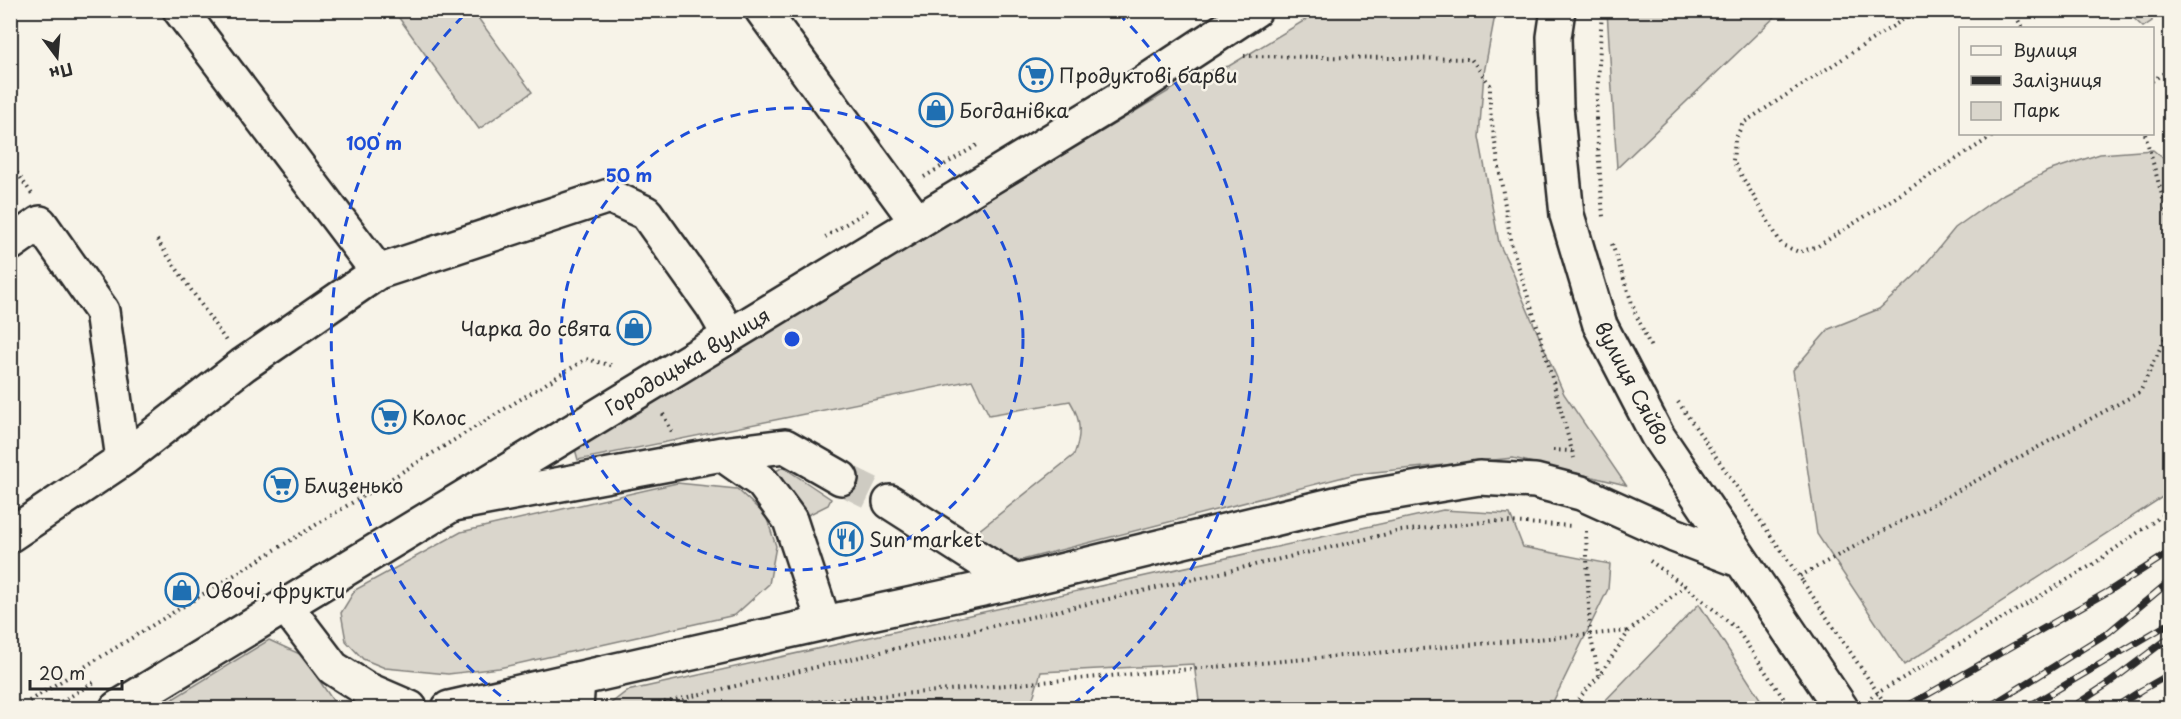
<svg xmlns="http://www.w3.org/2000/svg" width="2181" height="719" font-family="'Playpen Sans',sans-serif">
<rect width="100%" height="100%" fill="#f7f3e8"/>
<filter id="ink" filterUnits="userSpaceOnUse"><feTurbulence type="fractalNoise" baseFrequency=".0167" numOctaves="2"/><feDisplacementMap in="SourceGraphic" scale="12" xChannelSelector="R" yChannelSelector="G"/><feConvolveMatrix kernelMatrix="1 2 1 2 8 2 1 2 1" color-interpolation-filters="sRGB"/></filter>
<g filter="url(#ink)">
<!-- green -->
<path fill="#dad6cc" stroke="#82807c" stroke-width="1.5" d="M 1496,10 L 1484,73 L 1479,137 L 1499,243 C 1506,260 1515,273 1519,290 L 1564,394 L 1626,485 L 1513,458 L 1355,474 L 1018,561 L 973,535 L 1074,455 C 1082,434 1081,419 1070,401 L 989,415 L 972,380 L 578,460 L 575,449 L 1197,74 L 1229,66 L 1320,11 Z
M 394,11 L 473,11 L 532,92 L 479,129 Z
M 1607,11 L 1607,10 L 1781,11 L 1617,168 Z
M 2126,11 L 2152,11 L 2152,21 L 2143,27 Z
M 2153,150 L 2170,164 L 2170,492 L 1904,665 L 1817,534 L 1793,370 L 1829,329 L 1879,309 L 1920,271 L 1955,228 L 2000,196 L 2048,171 L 2100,154 Z
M 783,467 L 831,499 L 828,505 L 806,516 L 776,471 Z
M 677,483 L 737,489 L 766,516 L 776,546 L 769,584 L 735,615 L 499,668 L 448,674 L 385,668 L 363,659 L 346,641 L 341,613 L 355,590 L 461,532 Z
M 1443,510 L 1510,514 L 1523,547 L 1610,564 L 1608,589 L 1550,708 L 1200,708 L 1194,664 L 1041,672 L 1032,701 L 1034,708 L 605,708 L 627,691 Z
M 1699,604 L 1766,708 L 1598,708 Z
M 269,640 L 302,655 L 338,708 L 158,708 Z"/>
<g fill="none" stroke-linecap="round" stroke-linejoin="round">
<!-- minor-tunnel -->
<path stroke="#cecbc2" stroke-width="33" stroke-dasharray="33 16" stroke-linecap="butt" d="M 841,478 L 890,502"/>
<!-- minor casing -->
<g stroke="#2b2b2b" stroke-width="38">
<path id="minor" d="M 180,10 L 378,272 L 609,196 L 646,213 L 713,307 L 729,335
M 762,10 L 917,222
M 10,244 L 40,223 L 102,311 L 123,459
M 722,454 L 762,482 L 790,520 L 824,623
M 890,502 L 1015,582
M 454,504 L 722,454 L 785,446 L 841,478
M 10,535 L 123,459 L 243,365 L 378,272
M 576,708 L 578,679"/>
</g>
<!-- major casing -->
<g stroke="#2b2b2b" stroke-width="38">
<path id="major" d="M 1556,107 L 1554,37 L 1558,10
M 1600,325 L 1657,435 L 1841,708
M 285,605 L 333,668 L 366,689 L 410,708
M 117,708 L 1118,100 L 1255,10
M 449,708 L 824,623 L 1015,582 L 1360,498 L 1479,478 L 1535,481 L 1581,493 L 1674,535 L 1742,561"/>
</g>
<!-- path -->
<path stroke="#2b2b2b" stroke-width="4" stroke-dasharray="1.5 4.5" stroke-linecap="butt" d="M 1918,10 L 1743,123 L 1735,140 L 1733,161 L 1782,245 L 1799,252 L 1818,246 L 1996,134
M 2013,10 L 2022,28
M 1244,56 L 1471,59 L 1490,85 L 1490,111 L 1511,243 L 1541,338 L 1574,458
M 2152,81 L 2170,69
M 1596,119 L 1602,10
M 2145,134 L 2170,224
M 10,163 L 32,194
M 924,177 L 979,144
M 825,237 L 870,209
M 157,240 L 226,341
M 1635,312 L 1652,350
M 1678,402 L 1803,582
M 663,414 L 672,432
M 1553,450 L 1572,451
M 1586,531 L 1590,634 L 1599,675
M 1650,561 L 1685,586 L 1736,628 L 1790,708
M 1800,576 L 2140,392 L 2170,327
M 1871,697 L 2092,565 L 2170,510
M 29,701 L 586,359 L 614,366
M 51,708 L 96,681
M 641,708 L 1400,531 L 1493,521 L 1573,526
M 741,708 L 1629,631
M 1570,708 L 1599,676 L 1629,631 L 1685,586"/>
<!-- minor -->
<use href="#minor" stroke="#f7f3e8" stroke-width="33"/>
<!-- major -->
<use href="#major" stroke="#f7f3e8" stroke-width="33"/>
<!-- rail casing -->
<g stroke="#2b2b2b" stroke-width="7">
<path id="rail" d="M 1904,708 L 2109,591 L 2170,552
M 1987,708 L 2109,632 L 2170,581
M 2026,708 L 2170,623
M 2071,708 L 2109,683 L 2170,637
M 2114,708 L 2142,690 L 2170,674"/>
</g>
<!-- rail -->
<use href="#rail" stroke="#f7f3e8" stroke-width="4.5" stroke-dasharray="14" stroke-linecap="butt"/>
<!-- major-bridge casing -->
<g stroke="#2b2b2b" stroke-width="38" stroke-linecap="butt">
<path id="major-bridge" d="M 1556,107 L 1567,215 L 1600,325"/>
</g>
<!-- path-bridge -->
<path stroke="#2b2b2b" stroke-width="4" stroke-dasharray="1.5 4.5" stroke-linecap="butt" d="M 1596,119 L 1603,217
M 1612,244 L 1635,312
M 1803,582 L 1888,708"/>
<!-- major-bridge -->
<use href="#major-bridge" stroke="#f7f3e8" stroke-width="33"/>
</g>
</g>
<!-- distance rings -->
<g fill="none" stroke="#1d4ed8" stroke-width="3" stroke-dasharray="10 8">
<circle cx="792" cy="339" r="231"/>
<path d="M515 707A461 461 0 0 1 466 13M1118 13A461 461 0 0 1 1069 707"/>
</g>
<!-- icons -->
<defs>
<g id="supermarket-ring" transform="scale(1.725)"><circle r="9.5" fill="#f7f3e8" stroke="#1f6fb2" stroke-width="1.5"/><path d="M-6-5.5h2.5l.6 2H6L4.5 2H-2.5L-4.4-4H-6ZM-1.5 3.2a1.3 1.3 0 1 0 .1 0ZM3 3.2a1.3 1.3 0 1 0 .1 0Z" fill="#1f6fb2"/></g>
<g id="shop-ring" transform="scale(1.725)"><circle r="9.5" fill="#f7f3e8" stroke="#1f6fb2" stroke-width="1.5"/><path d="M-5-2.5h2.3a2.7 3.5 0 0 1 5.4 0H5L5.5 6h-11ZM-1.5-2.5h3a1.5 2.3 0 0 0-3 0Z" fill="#1f6fb2"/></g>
<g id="restaurant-ring" transform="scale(1.725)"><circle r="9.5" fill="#f7f3e8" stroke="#1f6fb2" stroke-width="1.5"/><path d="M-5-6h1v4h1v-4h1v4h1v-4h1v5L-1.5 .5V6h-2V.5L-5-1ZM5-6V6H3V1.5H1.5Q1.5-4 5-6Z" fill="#1f6fb2"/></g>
</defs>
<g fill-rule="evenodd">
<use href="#supermarket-ring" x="1036" y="75"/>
<use href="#shop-ring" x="936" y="110"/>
<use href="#shop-ring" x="634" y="328"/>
<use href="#supermarket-ring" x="389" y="417"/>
<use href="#supermarket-ring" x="281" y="485"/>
<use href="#restaurant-ring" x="846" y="539"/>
<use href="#shop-ring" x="182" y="590"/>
</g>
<g text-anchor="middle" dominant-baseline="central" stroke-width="5" stroke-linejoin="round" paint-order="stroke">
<!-- poi labels -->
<g font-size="20" fill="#2b2b2b" stroke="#f7f3e8" text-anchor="start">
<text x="1059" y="75">Продуктові барви</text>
<text x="959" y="110">Богданівка</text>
<text x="611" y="328" text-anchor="end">Чарка до свята</text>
<text x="412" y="417">Колос</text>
<text x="304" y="485">Близенько</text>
<text x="869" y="539">Sun market</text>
<text x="205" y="590">Овочі, фрукти</text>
</g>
<!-- street labels -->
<g font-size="20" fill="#2b2b2b" stroke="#f7f3e8">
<text transform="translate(687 361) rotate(-31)">Городоцька вулиця</text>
<text transform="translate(1633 383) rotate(62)">вулиця Сяйво</text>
</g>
</g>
<circle cx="792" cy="339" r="9" fill="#1d4ed8" stroke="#f7f3e8" stroke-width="3"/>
<g font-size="18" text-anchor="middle" font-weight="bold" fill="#1d4ed8" stroke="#f7f3e8" stroke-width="5" stroke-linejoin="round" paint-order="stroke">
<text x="374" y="150">100 m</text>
<text x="629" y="182">50 m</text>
</g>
<!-- margin -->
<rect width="2181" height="719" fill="none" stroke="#f7f3e8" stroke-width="36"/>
<rect x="18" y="18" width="2145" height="683" fill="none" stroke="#2b2b2b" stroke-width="2" filter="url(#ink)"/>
<!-- legend -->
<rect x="1959" y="27" width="195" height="108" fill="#f7f3e8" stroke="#a5a39c" stroke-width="1.5"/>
<rect x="1971" y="46" width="30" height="9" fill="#f7f3e8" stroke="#a5a39c" stroke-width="1.5"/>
<text x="2013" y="57" font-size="18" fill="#2b2b2b">Вулиця</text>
<rect x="1971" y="76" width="30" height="9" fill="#2b2b2b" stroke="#a5a39c" stroke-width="1.5"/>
<text x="2013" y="87" font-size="18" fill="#2b2b2b">Залізниця</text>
<rect x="1971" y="102" width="30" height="18" fill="#dad6cc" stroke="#a5a39c" stroke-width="1.5"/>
<text x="2013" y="117" font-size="18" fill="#2b2b2b">Парк</text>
<!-- north arrow -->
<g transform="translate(57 57) rotate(164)" stroke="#f7f3e8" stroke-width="4.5" paint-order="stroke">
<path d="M0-4.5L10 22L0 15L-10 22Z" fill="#2b2b2b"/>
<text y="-9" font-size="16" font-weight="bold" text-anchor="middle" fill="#2b2b2b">Пн</text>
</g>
<!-- scale -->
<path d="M30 680v9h92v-9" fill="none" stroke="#2b2b2b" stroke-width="3"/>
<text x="39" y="680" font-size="18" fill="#2b2b2b" stroke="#f7f3e8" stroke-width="4.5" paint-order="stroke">20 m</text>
</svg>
